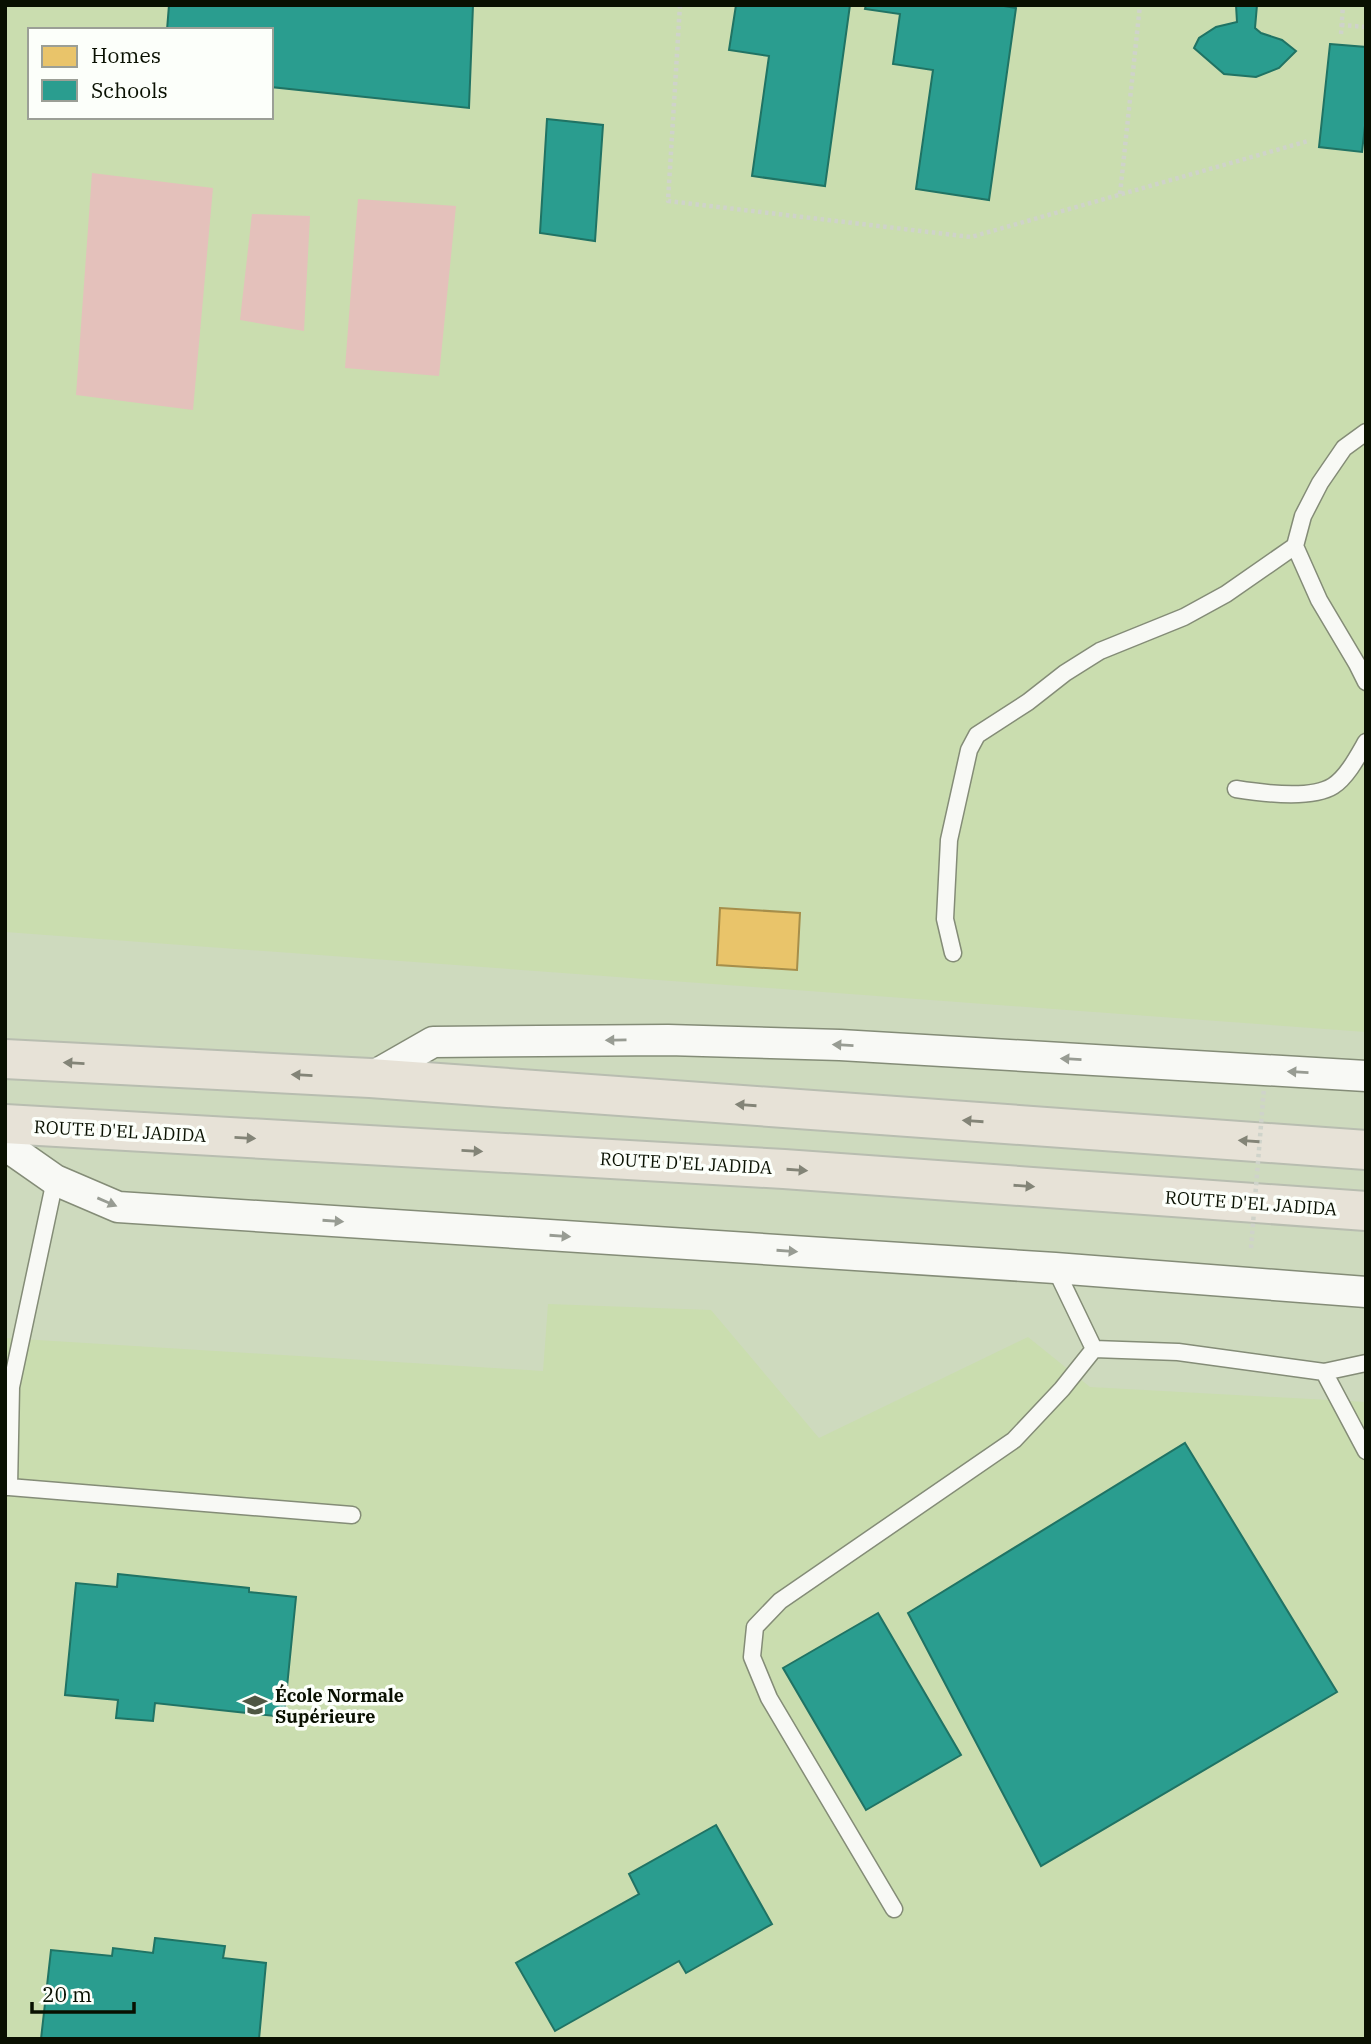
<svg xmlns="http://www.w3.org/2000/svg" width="1371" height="2044" font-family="'IBM Plex Serif',serif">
<rect width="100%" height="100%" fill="#cedabe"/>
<!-- built -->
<path fill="#caddaf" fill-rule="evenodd" d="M 5,5 L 1366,5 L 1366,1032 L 5,932 ZM 30,30 L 271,30 L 271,117 L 30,117 Z
M 548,1304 L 711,1310 L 819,1438 L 1028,1337 L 1090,1387 L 1366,1402 L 1366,2039 L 5,2039 L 5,1338 L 543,1371 Z"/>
<!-- green -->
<path fill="#e4c1bb" d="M 92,173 L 213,188 L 193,410 L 76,395 Z
M 358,199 L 456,206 L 439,376 L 345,368 Z
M 252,214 L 310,216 L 304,331 L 240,320 Z"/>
<!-- homes -->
<path fill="#e9c46a" stroke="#a68e4a" stroke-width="2" d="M 720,908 L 800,913 L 797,970 L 717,965 Z"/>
<!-- schools -->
<path fill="#2a9d8f" stroke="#207364" stroke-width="2" d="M 169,5 L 473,5 L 469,108 L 271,87 L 271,30 L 167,30 Z
M 736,5 L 850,5 L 825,186 L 752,176 L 769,56 L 729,50 Z
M 866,5 L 998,5 L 1016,8 L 989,200 L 916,189 L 933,70 L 893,64 L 900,14 L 865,9 Z
M 1236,5 L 1257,5 L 1255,28 L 1261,33 L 1282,40 L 1296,51 L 1279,68 L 1256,77 L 1224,74 L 1194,48 L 1199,38 L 1216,27 L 1237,22 Z
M 1330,44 L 1366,47 L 1366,117 L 1362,152 L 1319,147 Z
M 547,119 L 603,125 L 595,241 L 540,233 Z
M 1185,1443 L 1337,1692 L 1041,1866 L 908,1613 Z
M 118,1574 L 249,1588 L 249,1592 L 296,1597 L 284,1717 L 155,1703 L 153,1721 L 116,1718 L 118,1700 L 65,1695 L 76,1583 L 117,1587 Z
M 878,1613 L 961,1755 L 866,1810 L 783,1668 Z
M 716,1825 L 772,1924 L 686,1973 L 679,1961 L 555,2031 L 516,1963 L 639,1894 L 629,1874 Z
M 155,1938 L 225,1946 L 223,1958 L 266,1963 L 259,2039 L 41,2039 L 51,1950 L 112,1956 L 113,1948 L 153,1953 Z"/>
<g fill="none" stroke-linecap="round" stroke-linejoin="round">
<!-- lane casing -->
<g stroke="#848c77" stroke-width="19">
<path id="lane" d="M 1366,432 L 1344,448 L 1320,483 L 1303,516 L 1295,546 L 1319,600 L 1357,664 L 1366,682
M 1236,789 C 1261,793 1311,800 1333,786 C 1347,777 1358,756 1366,742
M 953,953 L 945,919 L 949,840 L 969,750 L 977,735 L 1028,702 L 1065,673 L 1100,651 L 1184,617 L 1226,594 L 1295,546
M 1094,1349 L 1178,1352 L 1324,1372 L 1366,1363
M 1324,1372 L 1366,1451
M 5,1487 L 9,1487 L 11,1387 L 55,1180
M 9,1487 L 352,1515
M 894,1909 L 769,1698 L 752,1657 L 755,1627 L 780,1601 L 1014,1440 L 1062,1389 L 1094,1349 L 1055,1268"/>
</g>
<!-- street casing -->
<g stroke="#848c77" stroke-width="33">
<path id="street" d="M 370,1078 L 433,1042 L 668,1040 L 840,1045 L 1366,1076
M 5,1145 L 55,1180 L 118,1207 L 1055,1268 L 1366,1292"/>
</g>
<!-- highway casing -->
<g stroke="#b8bdb0" stroke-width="42">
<path id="highway" d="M 5,1059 L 370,1078 L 1366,1150
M 5,1124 L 784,1169 L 1366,1211"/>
</g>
<!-- path -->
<path stroke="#cfd3ca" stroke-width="4.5" stroke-dasharray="3.5 3.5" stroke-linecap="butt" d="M 680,5 L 668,201 L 971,237 L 1308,141
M 1341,25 L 1366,27
M 1341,34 L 1343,5
M 1120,194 L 1140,5"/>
<!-- lane -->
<use href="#lane" stroke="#f8f9f5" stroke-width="16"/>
<!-- street -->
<use href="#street" stroke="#f8f9f5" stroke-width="30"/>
<!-- highway -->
<use href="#highway" stroke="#e7e2d7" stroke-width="38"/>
<!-- path-bridge -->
<path stroke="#cfd3ca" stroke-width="4.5" stroke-dasharray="3.5 3.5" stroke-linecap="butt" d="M 1251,1248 L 1264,1088"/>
</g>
<!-- one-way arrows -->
<defs><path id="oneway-solid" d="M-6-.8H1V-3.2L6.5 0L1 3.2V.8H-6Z" transform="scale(1.75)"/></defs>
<g fill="#989c93">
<use href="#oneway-solid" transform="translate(616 1040) rotate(179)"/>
<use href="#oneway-solid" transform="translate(843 1045) rotate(-177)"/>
<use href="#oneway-solid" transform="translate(1071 1059) rotate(-177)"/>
<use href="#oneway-solid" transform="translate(1298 1072) rotate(-177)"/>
<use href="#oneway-solid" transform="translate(107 1202) rotate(23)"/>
<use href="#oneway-solid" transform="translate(333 1221) rotate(4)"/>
<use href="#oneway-solid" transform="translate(560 1236) rotate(4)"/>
<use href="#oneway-solid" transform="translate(787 1251) rotate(4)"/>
</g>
<g fill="#838477">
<use href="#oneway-solid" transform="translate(74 1063) rotate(-177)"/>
<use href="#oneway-solid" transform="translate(302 1075) rotate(-177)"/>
<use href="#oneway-solid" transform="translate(746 1105) rotate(-176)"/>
<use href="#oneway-solid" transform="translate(973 1121) rotate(-176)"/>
<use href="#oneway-solid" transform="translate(245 1138) rotate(3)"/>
<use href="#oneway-solid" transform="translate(1249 1141) rotate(-176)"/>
<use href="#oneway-solid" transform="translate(472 1151) rotate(3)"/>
<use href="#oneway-solid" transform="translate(797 1170) rotate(4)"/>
<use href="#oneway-solid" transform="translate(1024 1186) rotate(4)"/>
</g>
<!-- icons -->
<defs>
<g id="university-bare" transform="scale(1.89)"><path d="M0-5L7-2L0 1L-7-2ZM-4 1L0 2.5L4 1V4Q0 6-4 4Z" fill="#4e5743" stroke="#fcfffa" stroke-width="2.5" paint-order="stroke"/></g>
</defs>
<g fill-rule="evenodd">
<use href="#university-bare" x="255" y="1705"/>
</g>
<g text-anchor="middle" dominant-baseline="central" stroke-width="7" stroke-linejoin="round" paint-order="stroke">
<!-- street labels -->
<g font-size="18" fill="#091001" stroke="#fcfffa">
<text transform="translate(120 1131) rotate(3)">ROUTE D'EL JADIDA</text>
<text transform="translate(686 1163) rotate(3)">ROUTE D'EL JADIDA</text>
<text transform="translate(1251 1203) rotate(4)">ROUTE D'EL JADIDA</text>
</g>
<!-- poi labels -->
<g font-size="18" font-weight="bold" fill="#091001" stroke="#fcfffa" text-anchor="start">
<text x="275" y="1695">École Normale<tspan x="275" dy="21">Supérieure</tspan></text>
</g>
</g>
<!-- border -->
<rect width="1371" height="2044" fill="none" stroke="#091001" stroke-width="14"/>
<!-- legend -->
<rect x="28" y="28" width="245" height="91" fill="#fcfffa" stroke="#9b9f96" stroke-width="2"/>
<rect x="42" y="46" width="35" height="21" fill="#e9c46a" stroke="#9b9f96" stroke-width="2"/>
<text x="91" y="63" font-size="21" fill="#091001">Homes</text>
<rect x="42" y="80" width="35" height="21" fill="#2a9d8f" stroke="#9b9f96" stroke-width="2"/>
<text x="91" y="98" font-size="21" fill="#091001">Schools</text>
<!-- scale -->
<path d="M32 2002v10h102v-10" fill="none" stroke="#091001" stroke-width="3.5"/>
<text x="42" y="2002" font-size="21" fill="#091001" stroke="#fcfffa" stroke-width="5" paint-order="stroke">20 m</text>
</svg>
